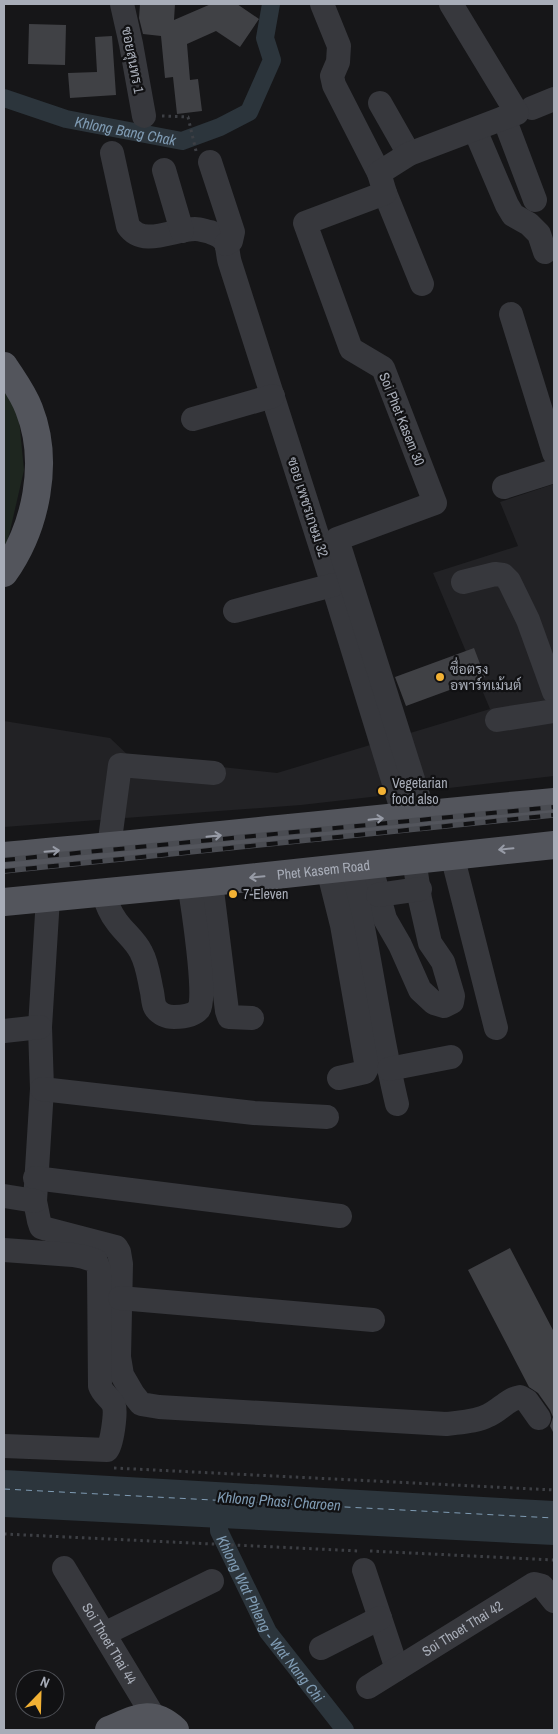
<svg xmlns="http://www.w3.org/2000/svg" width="558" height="1734" font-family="'Archivo Narrow',Sarabun,sans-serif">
<rect width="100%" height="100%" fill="#161618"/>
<!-- built -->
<path fill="#222225" d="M 554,484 L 554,776 L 301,805 L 4,827 L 4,721 L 110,738 L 130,757 L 277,773 L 490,709 L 433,573 L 518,546 L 500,502 Z"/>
<!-- green -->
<path fill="#1e261f" d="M 4,356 L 13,358 L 24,470 L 4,557 Z"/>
<!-- water -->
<path fill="#2c353c" d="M 4,1470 L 554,1501 L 554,1545 L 4,1517 Z"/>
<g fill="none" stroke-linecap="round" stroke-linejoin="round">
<!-- canal -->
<g stroke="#2c353c" stroke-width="18">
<path id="s1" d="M 4,98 L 66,119 L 182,141 L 220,127 L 249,112 L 272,60 L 265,38 L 271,4"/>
<path id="s2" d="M 219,1504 L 219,1531 L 268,1632 L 345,1730"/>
</g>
<!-- ferry -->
<path stroke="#7f9bb3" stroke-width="1" stroke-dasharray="6 5" stroke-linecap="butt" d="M 4,1489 L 554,1518"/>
</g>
<!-- building -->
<path fill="#404145" d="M 140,4 L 175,4 L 174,20 L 211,4 L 237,4 L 259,19 L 240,47 L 216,31 L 187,44 L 190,80 L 198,79 L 202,111 L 177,114 L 173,77 L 165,78 L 161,36 L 143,34 L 139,18 Z
M 29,24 L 66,25 L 65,65 L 28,64 Z
M 112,36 L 116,95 L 70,98 L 68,73 L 97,72 L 95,37 Z
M 474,648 L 485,677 L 406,706 L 395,677 Z
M 510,1248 L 554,1332 L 554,1434 L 550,1426 L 553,1417 L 550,1410 L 538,1393 L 529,1387 L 468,1270 Z"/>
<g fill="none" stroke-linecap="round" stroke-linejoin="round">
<!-- path -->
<path stroke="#3d3f44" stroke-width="3" stroke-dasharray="2.5 4" stroke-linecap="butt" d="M 162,116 L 188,117 L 196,151
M 114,1468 L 554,1490
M 4,1534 L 359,1551
M 370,1551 L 554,1560"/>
<!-- minor -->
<g stroke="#37383d" stroke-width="24">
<path d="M 122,4 L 131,44 L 144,116"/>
<path d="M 322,4 L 339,46 L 338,62 L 332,76 L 334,85 L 379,173"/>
<path d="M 380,103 L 409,154"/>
<path d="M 532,108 L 554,99"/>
<path d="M 504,118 L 535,200"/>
<path d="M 475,130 L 507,205 L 513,215 L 529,224 L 539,234 L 545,252"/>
<path d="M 112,153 L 128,226 C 143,248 174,229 195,229 C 200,229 205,231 210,232 C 216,234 223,237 226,243 C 228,249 228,257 230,263 L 333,585 L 404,816"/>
<path d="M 210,162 L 233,232 L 231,241 L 226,244"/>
<path d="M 164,170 L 182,231"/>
<path d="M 385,193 L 422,284"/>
<path d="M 511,314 L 554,453"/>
<path d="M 193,419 L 273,396"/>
<path d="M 504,487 L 554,471"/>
<path d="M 463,582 L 495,574 L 503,575 L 509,581 L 528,620 L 554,692"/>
<path d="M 235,611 L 333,585"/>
<path d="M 497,720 L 554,711"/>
<path d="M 424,814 L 337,539 L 435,503 L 383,368 L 351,349 L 305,223 L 385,193 L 379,173 L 409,154 L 517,113 L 451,4"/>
<path d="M 109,847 L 120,765 L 214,773"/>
<path d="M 452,855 L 496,1028"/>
<path d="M 370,864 L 385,919 L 400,945 L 420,990 L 434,1003 L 444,1006 L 452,1002 L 453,996 L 443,962 L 430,943 L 420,899 L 414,859"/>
<path d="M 350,866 C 369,945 378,1025 397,1104"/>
<path d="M 328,869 L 342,925 L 367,1068 L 365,1072 L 339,1078"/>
<path d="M 211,882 L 227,1011 L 229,1017 L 252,1018"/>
<path d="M 103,892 C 106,903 110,913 117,922 C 125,933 135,940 141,952 C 148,965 149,979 152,992 C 153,997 153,1003 155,1007 C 159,1014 167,1017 174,1017 C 183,1017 193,1016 199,1009 C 207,998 192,901 189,884"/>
<path d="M 378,895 L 420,889"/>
<path d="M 48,898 L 40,1027 L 42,1089 L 35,1201 L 39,1221 L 41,1227 L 47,1229 L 116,1247 L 119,1252 L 121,1264 L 119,1357 L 122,1375 L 133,1394 L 141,1404 L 159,1407 L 446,1424 C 460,1422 476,1422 489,1415 C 500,1410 508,1399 520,1397 L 527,1401 L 539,1418"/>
<path d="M 4,1031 L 40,1027"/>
<path d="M 389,1069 L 451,1057"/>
<path d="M 42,1089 L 254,1113 L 327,1117"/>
<path d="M 35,1178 L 340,1216"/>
<path d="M 4,1196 L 35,1201"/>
<path d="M 4,1250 L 73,1255 L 84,1257 L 96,1261 L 99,1270 L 100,1386 C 103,1395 111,1398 114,1406 C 116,1413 112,1445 107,1450 L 4,1446"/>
<path d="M 120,1298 L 373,1320"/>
<path id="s3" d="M 64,1568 L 154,1717"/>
<path d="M 364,1570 L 397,1669"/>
<path d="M 104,1634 L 212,1581"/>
<path d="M 321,1648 L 380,1618"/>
<path id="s4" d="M 368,1687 L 534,1584 L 542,1586 L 554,1601"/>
</g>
<!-- major -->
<g stroke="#53555c" stroke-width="28">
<path d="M 4,856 C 188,840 371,818 554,802"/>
<path id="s5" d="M 4,902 L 211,882 L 554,845"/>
<path d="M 109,1730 C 136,1719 151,1708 175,1730"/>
</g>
<!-- rail casing -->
<g stroke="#4a4c52" stroke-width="5.5">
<path id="rail" d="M 4,860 L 554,807
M 4,871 L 554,815"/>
</g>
<!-- rail -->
<use href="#rail" stroke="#111113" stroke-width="4" stroke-dasharray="11" stroke-linecap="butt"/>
<!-- major-bridge -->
<path stroke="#53555c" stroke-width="28" d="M 4,366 C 13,380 23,393 29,409 C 50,462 36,528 4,573"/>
</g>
<!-- one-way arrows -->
<defs><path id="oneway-shaft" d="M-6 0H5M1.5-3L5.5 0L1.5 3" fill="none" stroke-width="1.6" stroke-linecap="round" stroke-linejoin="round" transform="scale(1.25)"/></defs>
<g stroke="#979ba6">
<use href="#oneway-shaft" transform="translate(376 819) rotate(-6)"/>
<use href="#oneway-shaft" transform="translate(214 836) rotate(-6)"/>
<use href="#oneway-shaft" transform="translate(506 849) rotate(174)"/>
<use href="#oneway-shaft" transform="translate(52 851) rotate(-5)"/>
<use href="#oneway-shaft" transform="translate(257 877) rotate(174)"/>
</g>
<!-- markers -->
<g fill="#f2b134" stroke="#111113" stroke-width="2">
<circle cx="440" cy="677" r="5"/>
<circle cx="382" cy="791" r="5"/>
<circle cx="233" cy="894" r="5"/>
</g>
<g text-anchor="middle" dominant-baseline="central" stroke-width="4.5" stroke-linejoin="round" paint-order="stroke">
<!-- street labels -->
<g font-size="14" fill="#a8adb8" stroke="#111113">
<text transform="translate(133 60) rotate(79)">ซอยสุนทร 1</text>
<text transform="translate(402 419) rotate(68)">Soi Phet Kasem 30</text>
<text transform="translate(308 507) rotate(72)">ซอย เพชรเกษม 32</text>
<text stroke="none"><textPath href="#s5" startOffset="321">Phet Kasem Road</textPath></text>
<text stroke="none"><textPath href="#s4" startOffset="111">Soi Thoet Thai 42</textPath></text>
<text stroke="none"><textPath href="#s3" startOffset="88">Soi Thoet Thai 44</textPath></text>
</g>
<!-- poi labels -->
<g font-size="14" fill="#a8adb8" stroke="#111113" text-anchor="start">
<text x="450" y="669">ซื่อตรง<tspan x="450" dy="16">อพาร์ทเม้นต์</tspan></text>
<text x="392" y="783">Vegetarian<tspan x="392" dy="16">food also</tspan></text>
<text x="243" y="894">7-Eleven</text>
</g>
<!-- water labels -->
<g font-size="15" font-style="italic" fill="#7f9bb3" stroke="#111113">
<text stroke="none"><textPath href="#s1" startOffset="126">Khlong Bang Chak</textPath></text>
<text transform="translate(279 1501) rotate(4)">Khlong Phasi Charoen</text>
<text stroke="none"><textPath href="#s2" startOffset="129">Khlong Wat Phleng - Wat Nang Chi</textPath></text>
</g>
</g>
<!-- border -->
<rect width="558" height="1734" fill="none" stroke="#a8adb8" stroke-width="10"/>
<!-- north arrow -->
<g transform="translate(40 1694) rotate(23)"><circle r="24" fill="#111113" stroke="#4d4f55"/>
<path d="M0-4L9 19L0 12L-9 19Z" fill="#f2b134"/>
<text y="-8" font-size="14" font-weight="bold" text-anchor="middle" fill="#a8adb8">N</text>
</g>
</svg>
